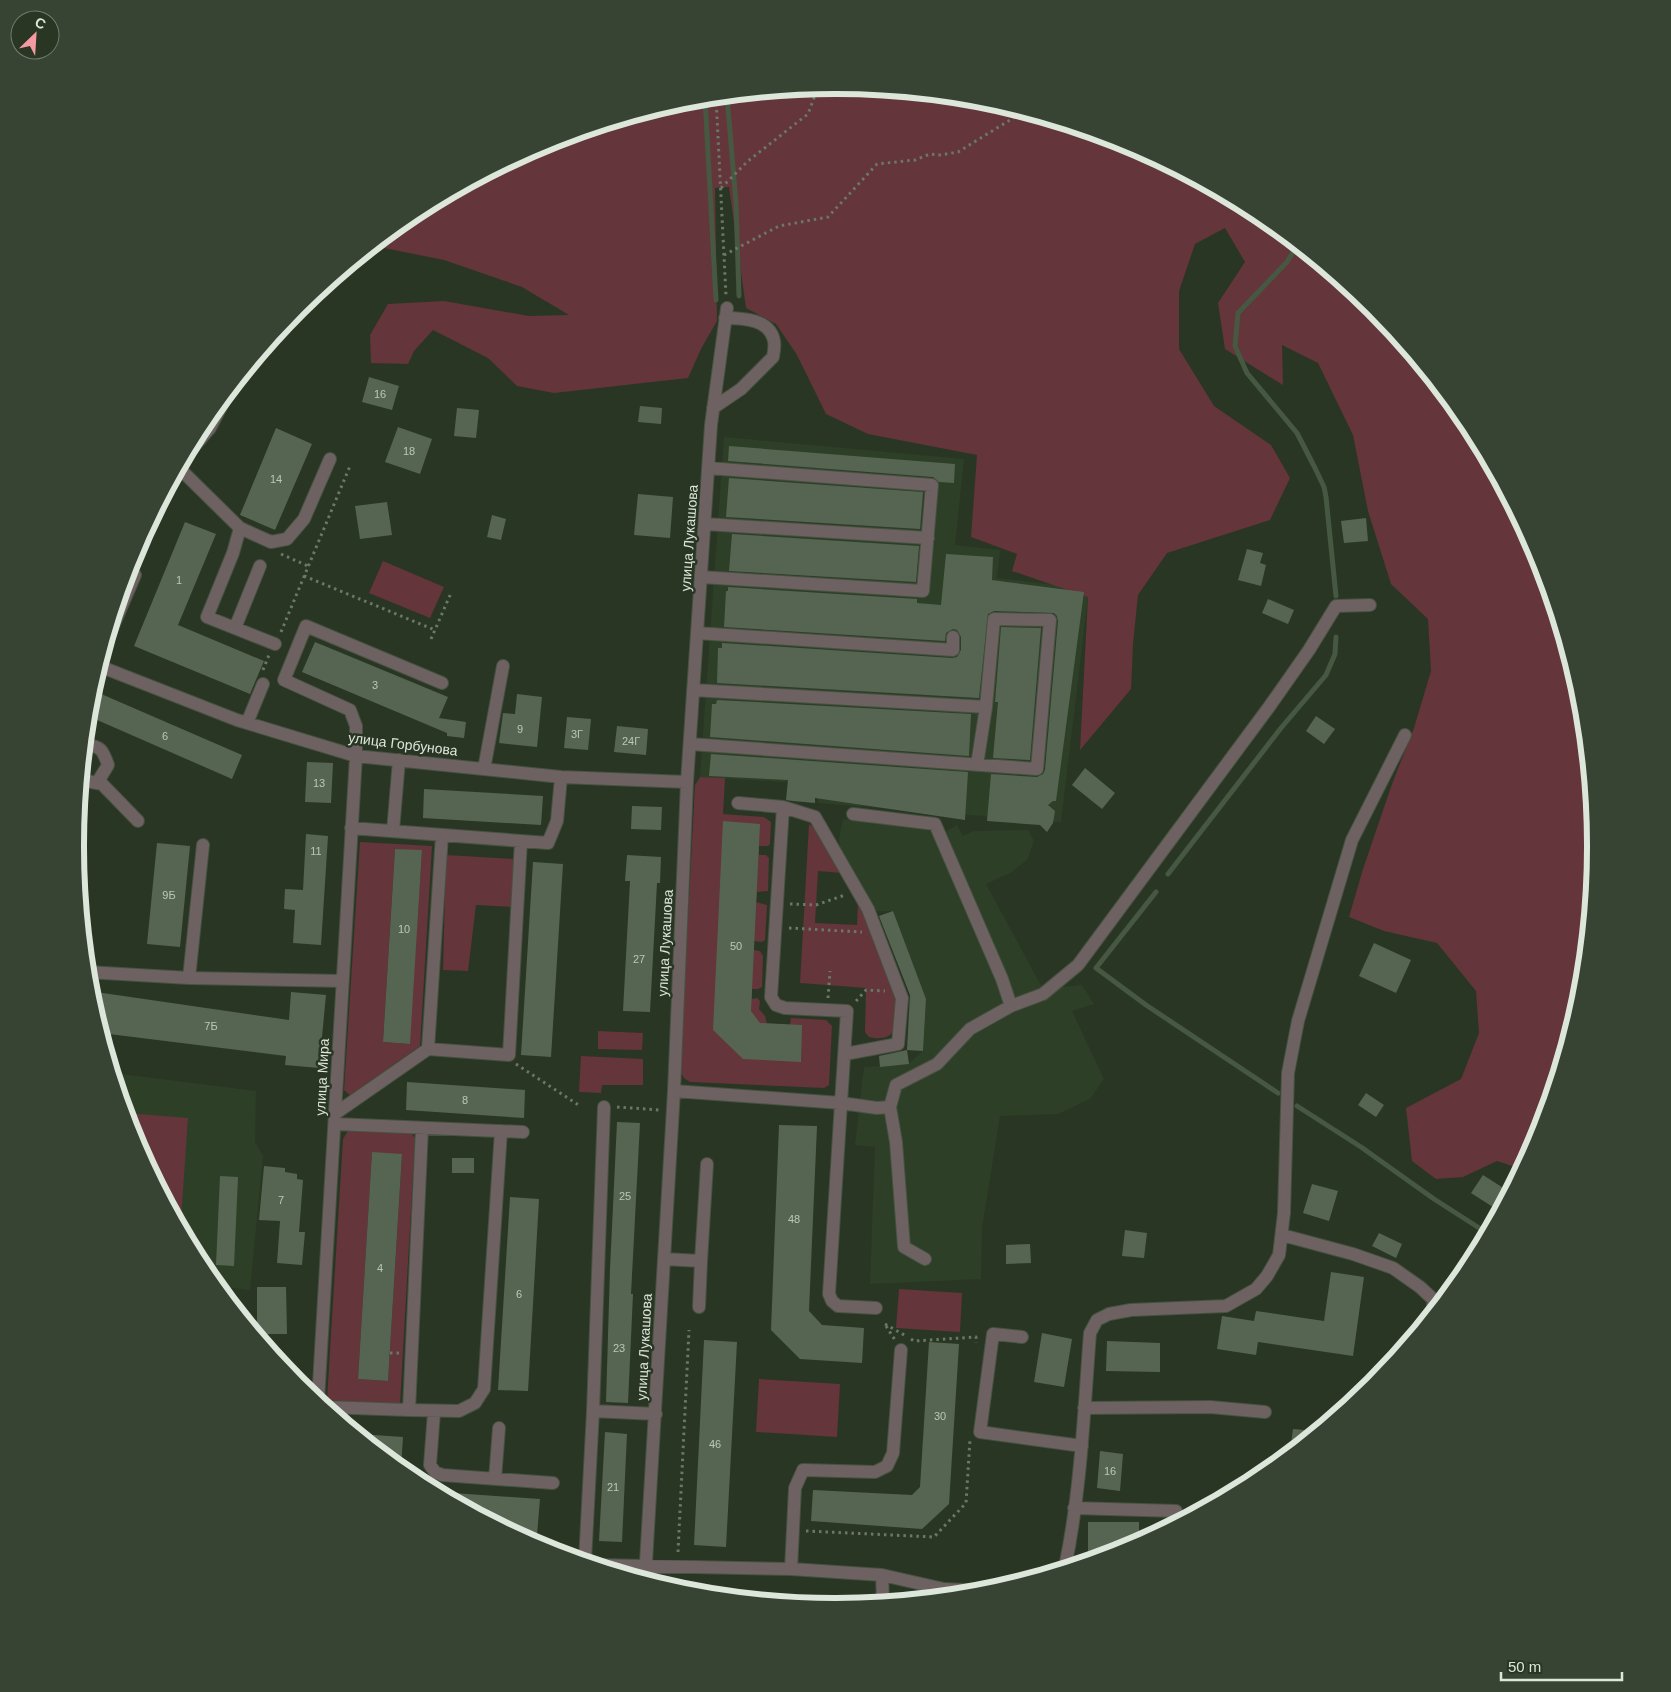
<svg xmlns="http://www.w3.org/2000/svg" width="1671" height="1692" font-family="Arial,sans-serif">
<rect width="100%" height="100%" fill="#293624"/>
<!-- built -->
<path fill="#2d3f26" d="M 724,437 L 964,459 L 955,545 L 1000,550 L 997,578 L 1089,589 L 1061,822 L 818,803 L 817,784 L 700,777 Z
M 843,819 L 919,827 L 940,835 L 957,825 L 963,836 L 974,831 L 1028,830 L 1034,841 L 1027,860 L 1010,873 L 986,884 L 1043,989 L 1082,985 L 1094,1004 L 1072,1011 L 1104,1079 L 1090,1099 L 1058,1114 L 1000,1116 L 982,1228 L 981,1279 L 870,1284 L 875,1147 L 855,1145 L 864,1067 L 908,1064 L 923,1051 L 926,1000 L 893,911 L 877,911 L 840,851 L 839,839 Z
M 113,1073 L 256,1091 L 255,1142 L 263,1156 L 250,1290 L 225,1287 L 224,1294 L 203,1268 L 133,1137 Z"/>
<!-- green -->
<path fill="#64353a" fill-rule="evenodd" d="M 836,86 L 984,100 L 1127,144 L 1258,214 L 1373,308 L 1468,424 L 1538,555 L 1581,698 L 1596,846 L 1581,995 L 1538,1137 L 1521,1169 L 1497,1161 L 1463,1177 L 1436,1179 L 1412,1161 L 1406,1108 L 1461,1079 L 1479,1033 L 1476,991 L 1437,943 L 1384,931 L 1349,917 L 1363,869 L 1392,784 L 1414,728 L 1431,671 L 1428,619 L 1391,584 L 1368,511 L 1353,435 L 1318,363 L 1282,345 L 1283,385 L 1225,349 L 1218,303 L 1245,262 L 1225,228 L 1195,244 L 1179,291 L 1179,349 L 1214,406 L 1271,445 L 1290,478 L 1270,520 L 1167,553 L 1138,595 L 1133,644 L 1131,689 L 1080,750 L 1088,597 L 1012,571 L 1017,554 L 971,537 L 977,455 L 868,434 L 826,414 L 797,355 L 776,324 L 746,308 L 729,187 L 715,188 L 717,321 L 701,349 L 688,378 L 554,393 L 517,386 L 488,358 L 433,330 L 414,351 L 408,364 L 371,363 L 370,335 L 388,304 L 444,301 L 529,316 L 569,315 L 522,287 L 444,260 L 374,246 L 413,214 L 545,143 L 687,100 Z
M 383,561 L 444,587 L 430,618 L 369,593 Z
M 700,777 L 725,778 L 723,814 L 764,817 L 771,822 L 770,844 L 768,846 L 759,846 L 759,855 L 766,855 L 769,858 L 768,891 L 757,892 L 756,902 L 767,905 L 765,940 L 762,942 L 754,941 L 754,950 L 760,951 L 763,956 L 762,987 L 758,989 L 752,989 L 752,999 L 757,998 L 760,1001 L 759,1009 L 765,1016 L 767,1024 L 790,1025 L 791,1018 L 826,1020 L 832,1026 L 829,1085 L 824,1088 L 690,1082 L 684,1078 L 680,1071 L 695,785 Z
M 809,824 L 816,829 L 842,873 L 818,871 L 815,923 L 857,925 L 858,904 C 869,926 878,949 887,972 C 890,980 895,989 896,997 C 899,1020 899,1044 869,1037 L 865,1032 L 866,988 L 800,983 Z
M 360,842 L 432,846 L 420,1046 L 350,1095 L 344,1090 ZM 395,849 L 422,851 L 409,1044 L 383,1042 Z
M 446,855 L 513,859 L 513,907 L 476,905 L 468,971 L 443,970 Z
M 598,1031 L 643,1033 L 642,1050 L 598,1049 Z
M 581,1056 L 643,1059 L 643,1085 L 602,1085 L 601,1093 L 579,1092 Z
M 126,1113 L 188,1118 L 181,1220 L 177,1220 L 133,1137 Z
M 349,1129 L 410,1132 L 415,1138 L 400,1404 L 327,1400 L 343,1139 ZM 372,1153 L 402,1155 L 388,1381 L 358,1379 Z
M 899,1289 L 962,1293 L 960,1332 L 896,1328 Z
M 759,1379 L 840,1384 L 837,1437 L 756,1432 Z"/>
<!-- water -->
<path fill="#051b00" stroke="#465841" d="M 75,848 L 86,857 L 83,894 L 80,900 Z"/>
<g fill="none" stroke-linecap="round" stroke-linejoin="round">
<!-- stream -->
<path stroke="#465841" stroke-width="5" d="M 727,96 L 736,203 L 739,296
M 705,98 L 716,300
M 1070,126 L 1260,215
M 1297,246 L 1287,262 L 1238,313 L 1235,346 L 1247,373 L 1297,433 L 1315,468 L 1324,487 L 1326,497 L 1336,596
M 1168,874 L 1281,728 L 1326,675 L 1335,654 L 1336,637
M 1156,892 L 1096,968 L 1146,1005 L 1278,1093
M 1297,1106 L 1361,1147 L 1434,1199 L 1487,1233"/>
</g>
<!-- building -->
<path fill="#566551" d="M 369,377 L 399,386 L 392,410 L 362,402 Z
M 640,406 L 662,408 L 661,424 L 638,422 Z
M 457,408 L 479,410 L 476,438 L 454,436 Z
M 398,427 L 432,439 L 420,474 L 385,462 Z
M 276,428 L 312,444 L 275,530 L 240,515 Z
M 729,446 L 955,464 L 954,483 L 939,482 L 933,477 L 728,461 Z
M 729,478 L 923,492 L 920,529 L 726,517 Z
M 638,494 L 673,497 L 670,538 L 634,535 Z
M 387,502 L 392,535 L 360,539 L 355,506 Z
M 492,515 L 506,519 L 501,540 L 487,537 Z
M 1366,518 L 1368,541 L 1344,543 L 1341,521 Z
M 185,522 L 216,534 L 178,625 L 264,661 L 250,694 L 134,646 Z
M 732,534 L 919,546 L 916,582 L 729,571 Z
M 1247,549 L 1263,553 L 1260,563 L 1266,565 L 1261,586 L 1238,580 Z
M 946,554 L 993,557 L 992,580 L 1084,592 L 1056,801 L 1053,801 L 1048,805 L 1055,811 L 1053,823 L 1047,832 L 1040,825 L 987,821 L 991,774 L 1037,777 L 1043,774 L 1045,770 L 1058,621 L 1057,616 L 1054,613 L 994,611 L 988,614 L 979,698 L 717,683 L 718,648 L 722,648 L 722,643 L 952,658 L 957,657 L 961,650 L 961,637 L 957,630 L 953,629 L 946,633 L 945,641 L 724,627 L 726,591 L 728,591 L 728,587 L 917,599 L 917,603 L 941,605 Z
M 1268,599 L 1294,610 L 1288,624 L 1262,613 Z
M 1001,627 L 1041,628 L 1030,760 L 993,758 L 998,702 L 995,702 Z
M 315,642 L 448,697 L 439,718 L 466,722 L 464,738 L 447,736 L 447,733 L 302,672 Z
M 92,690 L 242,755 L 232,779 L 88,716 Z
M 517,694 L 542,697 L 537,747 L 499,743 L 503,713 L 515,714 Z
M 717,700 L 971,714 L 969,756 L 710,737 L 712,704 L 716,704 Z
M 1316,716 L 1335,729 L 1324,744 L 1306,731 Z
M 567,717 L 591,719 L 588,750 L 564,748 Z
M 617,726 L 648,729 L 646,755 L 614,752 Z
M 711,754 L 968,772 L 965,820 L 815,798 L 815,803 L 793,801 L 786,800 L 788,780 L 709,776 Z
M 307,762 L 333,763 L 331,803 L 305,802 Z
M 1085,768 L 1115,793 L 1102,809 L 1072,785 Z
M 424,789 L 543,796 L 541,825 L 423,818 Z
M 632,806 L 662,807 L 661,830 L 631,829 Z
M 723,821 L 760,824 L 751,1011 L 760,1023 L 802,1025 L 801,1062 L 743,1059 L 713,1030 Z
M 306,834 L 328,836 L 321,945 L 293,943 L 295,910 L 284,909 L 285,889 L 303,890 Z
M 157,843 L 190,846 L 180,947 L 147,944 Z
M 395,849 L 422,850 L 410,1044 L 383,1042 Z
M 627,855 L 661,857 L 660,883 L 657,883 L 650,1012 L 623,1011 L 630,881 L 625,881 Z
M 533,862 L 563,864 L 551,1057 L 521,1055 Z
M 893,911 L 926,999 L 923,1051 L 907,1050 L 910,995 L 879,916 Z
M 1374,943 L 1411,960 L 1396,993 L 1359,976 Z
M 89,991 L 289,1020 L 291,992 L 326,995 L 319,1068 L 285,1065 L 286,1056 L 101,1033 Z
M 907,1050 L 909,1064 L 880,1067 L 879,1056 Z
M 407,1082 L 525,1090 L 524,1118 L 406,1110 Z
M 1366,1093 L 1384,1105 L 1376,1117 L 1358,1105 Z
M 617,1122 L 640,1123 L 631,1294 L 633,1294 L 628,1403 L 606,1402 L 610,1269 Z
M 779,1125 L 817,1126 L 809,1311 L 822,1325 L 864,1328 L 862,1363 L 800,1359 L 771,1330 Z
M 372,1152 L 402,1154 L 388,1381 L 358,1379 Z
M 452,1158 L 474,1158 L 474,1173 L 452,1173 Z
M 264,1166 L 285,1168 L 285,1172 L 297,1174 L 297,1179 L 303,1180 L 299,1232 L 305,1232 L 302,1265 L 277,1263 L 280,1221 L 259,1220 Z
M 1483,1175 L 1508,1191 L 1496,1209 L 1471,1193 Z
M 220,1176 L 238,1177 L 234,1266 L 216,1265 Z
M 1312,1184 L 1338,1191 L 1329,1221 L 1303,1213 Z
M 510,1197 L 539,1199 L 528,1391 L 498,1390 Z
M 1125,1230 L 1147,1233 L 1144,1258 L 1122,1256 Z
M 1379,1233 L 1402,1244 L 1396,1258 L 1372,1246 Z
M 1030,1244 L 1031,1263 L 1006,1264 L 1006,1245 Z
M 1331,1272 L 1364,1277 L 1353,1356 L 1258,1342 L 1256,1355 L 1217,1349 L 1222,1316 L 1254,1321 L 1256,1311 L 1324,1321 Z
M 257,1287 L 286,1287 L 287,1334 L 257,1334 Z
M 1042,1333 L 1072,1339 L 1064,1387 L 1034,1382 Z
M 704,1340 L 737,1342 L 726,1547 L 694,1545 Z
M 1107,1341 L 1160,1343 L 1160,1372 L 1106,1371 Z
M 929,1342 L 959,1344 L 949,1504 L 922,1529 L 811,1521 L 813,1490 L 912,1495 L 920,1487 Z
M 1293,1429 L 1315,1431 L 1290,1452 Z
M 605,1432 L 627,1434 L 622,1542 L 599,1541 Z
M 359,1434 L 403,1437 L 401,1468 Z
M 1100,1451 L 1123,1454 L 1120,1491 L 1097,1488 Z
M 439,1492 L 540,1499 L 537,1535 L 517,1534 Z
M 1088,1522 L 1139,1522 L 1139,1542 L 1126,1549 L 1113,1553 L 1088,1553 Z"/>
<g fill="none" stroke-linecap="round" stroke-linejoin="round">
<!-- minor casing -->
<g stroke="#465241" stroke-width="14">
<path id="minor" d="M 713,408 L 741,389 L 773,357 C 774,352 775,346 774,341 C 770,319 743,318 725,318
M 185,457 L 210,428 L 228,393
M 179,468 L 240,528 L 233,553 L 207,617 L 275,644
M 705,524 L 928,538
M 240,528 L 271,542 L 287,539 L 304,519 L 330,459
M 701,577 L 923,591 L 932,485 L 708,468
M 235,628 L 260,566
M 697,633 L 953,650 L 953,637
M 108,638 L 135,575 L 128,571
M 99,666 L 237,720 L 356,756 L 561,777 L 687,782
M 693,690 L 986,707
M 247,723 L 263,684
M 690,744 L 1037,769 L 1050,620 L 994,619 L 986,707 L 977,765
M 85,745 C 101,746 103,750 108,765 L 97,783
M 484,769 L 503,666
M 81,780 L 102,784 L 138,821
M 783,807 L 815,817 L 868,909 L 900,993 L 902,998 L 898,1044 L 845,1054
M 853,814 L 935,824 L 1002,979 L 1011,1006
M 351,828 L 548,843 L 557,821 L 561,777
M 393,831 L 399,760
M 87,972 L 189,978 L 343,981
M 189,978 L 203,845
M 428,1049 L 509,1055 L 521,841
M 674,1091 L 841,1103 L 847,1011 L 785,1008 L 776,1005 L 771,997 L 783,807 L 738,803
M 336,1113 L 428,1049 L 442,835
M 335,1124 L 523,1132
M 1282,1235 L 1353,1254 L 1393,1268 L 1420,1287 L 1434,1300 L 1432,1312
M 664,1259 L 701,1261 L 707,1164
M 925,1259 L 904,1247 L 896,1142 L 890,1107 L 896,1085 L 937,1064 L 970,1029 L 1011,1006 L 1043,994 L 1078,965 L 1269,707 L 1309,650 L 1336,606 L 1370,605
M 699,1307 L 701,1261
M 876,1308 L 838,1306 L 832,1301 L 829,1294 L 841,1103 L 877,1108 L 890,1107
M 1022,1337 L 993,1334 L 980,1432 L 1082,1446
M 318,1401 L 356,756 L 356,726 L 350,710 L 284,680 L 306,626 L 442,683
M 326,1407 L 409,1410 L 422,1128
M 1084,1408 L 1210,1407 L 1265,1412
M 409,1410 L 459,1411 L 475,1403 L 484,1389 L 501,1131
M 593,1411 L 656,1414
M 434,1412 L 430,1465 L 435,1472 L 442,1475 L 553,1483
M 495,1479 L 499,1428
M 1074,1508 L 1176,1511 L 1176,1522
M 585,1561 L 593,1411 L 604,1107
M 598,1565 L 791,1569 L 882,1575 L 944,1589 L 986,1591
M 1065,1567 C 1081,1491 1084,1410 1090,1333 L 1097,1320 L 1109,1314 L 1131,1310 L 1226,1306 L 1256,1289 L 1267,1276 L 1279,1255 L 1284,1213 L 1288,1073 L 1298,1021 L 1352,840 L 1405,735
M 791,1569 L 795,1488 L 803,1470 L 875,1472 L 887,1466 L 893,1453 L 901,1350
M 882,1575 L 883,1602
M 645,1579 L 674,1091 L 687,782 L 711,425 L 727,308"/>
</g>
<!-- path -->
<path stroke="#6b7767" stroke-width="3" stroke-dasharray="2.5 4" stroke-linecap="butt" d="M 716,97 L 726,296
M 721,188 L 748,161 L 808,114 L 818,87
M 724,255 L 779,226 L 828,217 L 877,164 L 915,160 L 930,154 L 940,155 L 958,152 L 1023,112
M 320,290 L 328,288 L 328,283
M 281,554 L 308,566
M 304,576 L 435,630
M 281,632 L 350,466
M 431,639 L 451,593
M 263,670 L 269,655
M 790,904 L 816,905 L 845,895
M 789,928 L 862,932
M 828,998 L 830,971
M 856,1001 L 866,990 L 885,991
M 516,1064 L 580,1106
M 617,1107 L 660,1110
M 885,1324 L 906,1336
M 886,1326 L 895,1340
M 911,1339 L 914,1341 L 976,1337 L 976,1343
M 390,1353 L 399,1353
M 806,1531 L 934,1537 L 966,1503 L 970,1439
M 678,1552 L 689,1330"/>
<!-- minor -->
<use href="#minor" stroke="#6e6162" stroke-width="12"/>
</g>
<g text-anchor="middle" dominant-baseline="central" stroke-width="5" stroke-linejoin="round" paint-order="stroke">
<!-- number labels -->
<g font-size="11" fill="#bbc6b8">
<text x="380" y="394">16</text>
<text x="409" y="451">18</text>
<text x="276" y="479">14</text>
<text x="179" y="580">1</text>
<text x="375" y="685">3</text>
<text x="520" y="729">9</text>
<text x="577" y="734">3Г</text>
<text x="165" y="736">6</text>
<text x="631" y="741">24Г</text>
<text x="319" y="783">13</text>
<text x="316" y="851">11</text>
<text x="169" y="895">9Б</text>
<text x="404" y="929">10</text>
<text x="736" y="946">50</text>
<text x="639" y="959">27</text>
<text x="211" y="1026">7Б</text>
<text x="465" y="1100">8</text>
<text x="625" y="1196">25</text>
<text x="281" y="1200">7</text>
<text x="794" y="1219">48</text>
<text x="380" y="1268">4</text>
<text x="519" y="1294">6</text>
<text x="619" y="1348">23</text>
<text x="940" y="1416">30</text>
<text x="715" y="1444">46</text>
<text x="1110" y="1471">16</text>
<text x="613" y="1487">21</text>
</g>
<!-- street labels -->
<g font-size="14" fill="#dde6da" stroke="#293624">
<text transform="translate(689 538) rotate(-86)">улица Лукашова</text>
<text transform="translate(403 744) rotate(7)">улица Горбунова</text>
<text transform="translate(665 943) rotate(-87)">улица Лукашова</text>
<text transform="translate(322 1077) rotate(-87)">улица Мира</text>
<text transform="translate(644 1347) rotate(-87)">улица Лукашова</text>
</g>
</g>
<!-- crop -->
<path d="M0 0H1671V1692H0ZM835 94H836A751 751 0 0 1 1587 845V847A751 751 0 0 1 836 1598H835A751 751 0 0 1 84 847V845A751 751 0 0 1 835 94Z" fill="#374433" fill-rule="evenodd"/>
<path fill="none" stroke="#dde6da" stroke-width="6" d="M835 94H836A751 751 0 0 1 1587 845V847A751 751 0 0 1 836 1598H835A751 751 0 0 1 84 847V845A751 751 0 0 1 835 94Z"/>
<!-- north arrow -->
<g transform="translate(35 35) rotate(25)"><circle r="24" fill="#293624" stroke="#717c6d"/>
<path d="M0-4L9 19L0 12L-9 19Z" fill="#f49aa2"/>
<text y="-8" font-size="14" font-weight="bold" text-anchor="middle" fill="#dde6da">С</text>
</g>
<!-- scale -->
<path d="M1501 1672v8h121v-8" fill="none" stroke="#dde6da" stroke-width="2.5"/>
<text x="1508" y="1672" font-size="15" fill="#dde6da" stroke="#293624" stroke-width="4" paint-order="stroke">50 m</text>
</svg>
